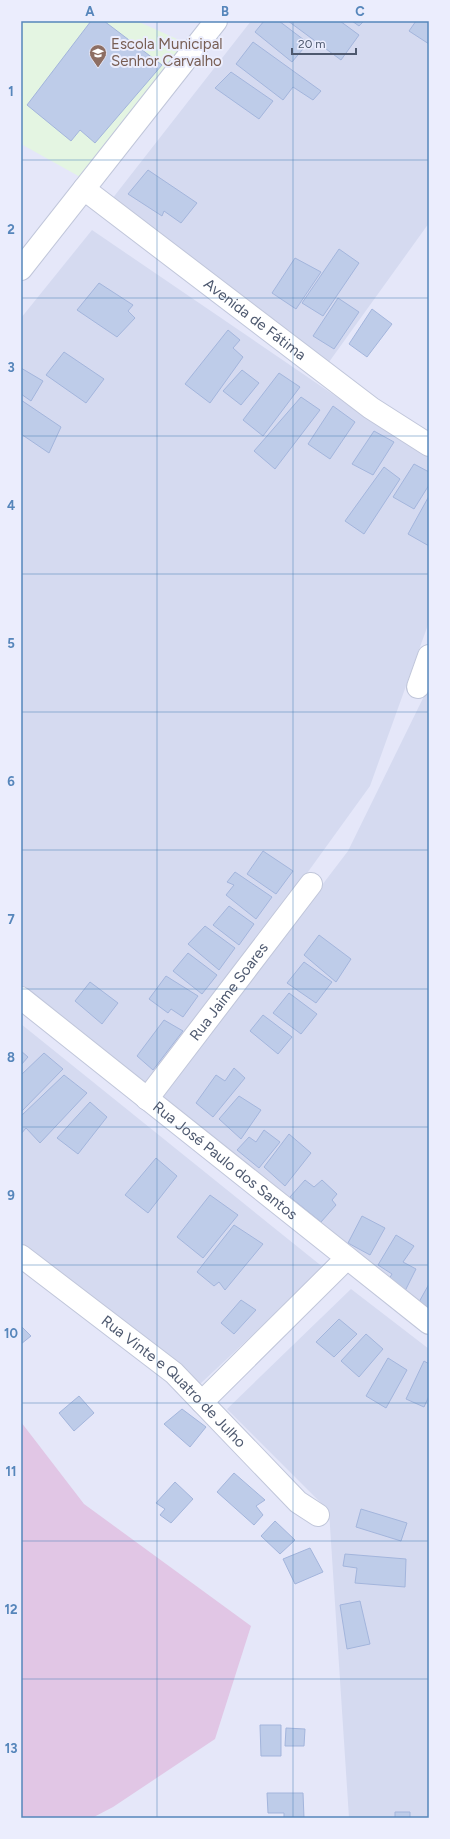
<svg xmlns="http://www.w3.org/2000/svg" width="450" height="1839" font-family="Figtree,sans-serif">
<rect width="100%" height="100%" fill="#e5e7f9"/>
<!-- residential -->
<path fill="#d5daf0" d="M 251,21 L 429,21 L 429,223 L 329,362 L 112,199 Z
M 92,230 L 375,423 L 429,453 L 429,622 L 370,786 L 279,912 L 147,1087 L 21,986 L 21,318 Z
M 429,686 L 429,1313 L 158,1100 L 348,851 Z
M 21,1024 L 324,1268 L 199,1385 L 21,1251 Z
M 351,1289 L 429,1349 L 429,1818 L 349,1818 L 329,1511 L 227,1409 Z"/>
<!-- education -->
<path fill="#e4f5e2" d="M 23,21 L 137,21 L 188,44 L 82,178 L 21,144 L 21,23 Z"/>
<!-- green -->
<path fill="#e1c6e5" d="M 21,1422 L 84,1504 L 251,1626 L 215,1739 L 113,1807 L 92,1818 L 21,1818 Z"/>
<!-- building -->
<path fill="#becce9" stroke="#a3b5dc" d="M 91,21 L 104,21 L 162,65 L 95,143 L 80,130 L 71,141 L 27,105 Z
M 264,21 L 279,21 L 308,43 L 292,62 L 255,32 Z
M 288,21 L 340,21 L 359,35 L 341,60 Z
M 352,21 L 364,21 L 359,26 Z
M 416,21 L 429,21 L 429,44 L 409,31 Z
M 253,42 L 321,91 L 313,100 L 293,87 L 283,100 L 236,64 Z
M 231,72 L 273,101 L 259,119 L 215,88 Z
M 148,170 L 197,203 L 181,223 L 164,211 L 162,216 L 128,194 Z
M 339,249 L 359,263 L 323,316 L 302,303 Z
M 295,258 L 321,272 L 296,309 L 272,293 Z
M 99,283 L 133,305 L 128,311 L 135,318 L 117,337 L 77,310 Z
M 338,298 L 359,312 L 334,349 L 313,336 Z
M 372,309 L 392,324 L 367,357 L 349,344 Z
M 228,330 L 240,340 L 233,348 L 243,357 L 210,403 L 185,384 Z
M 64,352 L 104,379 L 86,403 L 46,375 Z
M 21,368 L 43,381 L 31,401 L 21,394 Z
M 242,370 L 259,383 L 241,405 L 223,391 Z
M 279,373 L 300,387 L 263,436 L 243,420 Z
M 301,397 L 320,410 L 275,469 L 254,451 Z
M 21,400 L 61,427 L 49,453 L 21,434 Z
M 333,406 L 355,422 L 330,459 L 308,444 Z
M 374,431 L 394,442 L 373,475 L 352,464 Z
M 414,464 L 429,472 L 429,485 L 414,509 L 393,497 Z
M 384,467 L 400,479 L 364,534 L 345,521 Z
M 429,496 L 429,546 L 408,534 Z
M 263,851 L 293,871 L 276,894 L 247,874 Z
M 235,872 L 272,897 L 256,919 L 226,895 L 234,885 L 227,882 Z
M 229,906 L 254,924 L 239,945 L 213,925 Z
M 205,926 L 235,948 L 219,970 L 188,944 Z
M 319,935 L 351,959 L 336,982 L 304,955 Z
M 188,953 L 217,975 L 202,994 L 173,971 Z
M 304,962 L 332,982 L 316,1003 L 287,983 Z
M 166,976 L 198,996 L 183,1017 L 171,1009 L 168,1013 L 149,999 Z
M 90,982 L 118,1003 L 102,1024 L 75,1001 Z
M 289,993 L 317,1014 L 301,1034 L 273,1013 Z
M 263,1015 L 292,1037 L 278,1054 L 250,1031 Z
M 164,1020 L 183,1031 L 153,1070 L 137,1056 Z
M 21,1051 L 28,1057 L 21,1065 Z
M 44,1053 L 63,1069 L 21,1112 L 21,1075 Z
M 234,1068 L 245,1078 L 213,1117 L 196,1103 L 216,1075 L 225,1081 Z
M 64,1075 L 87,1093 L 40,1143 L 26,1128 L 21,1134 L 21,1116 Z
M 239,1096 L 261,1110 L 241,1139 L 219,1119 Z
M 90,1102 L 107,1117 L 78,1154 L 57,1138 Z
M 264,1130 L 280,1142 L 259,1168 L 237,1150 L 249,1137 L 256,1142 Z
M 289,1134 L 311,1153 L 285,1186 L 264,1167 Z
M 156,1158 L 177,1176 L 148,1213 L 125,1195 Z
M 305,1180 L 314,1187 L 322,1180 L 337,1194 L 332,1200 L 336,1205 L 321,1222 L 290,1197 Z
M 210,1195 L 238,1215 L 203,1258 L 177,1237 Z
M 362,1216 L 385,1228 L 370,1255 L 348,1243 Z
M 234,1225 L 263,1244 L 225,1290 L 219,1282 L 214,1286 L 197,1272 Z
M 396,1235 L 414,1246 L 403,1262 L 416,1269 L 405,1291 L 389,1279 L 392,1274 L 378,1265 Z
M 429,1284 L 429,1309 L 419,1302 Z
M 241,1300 L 256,1310 L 234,1334 L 221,1323 Z
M 339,1319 L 357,1334 L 334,1357 L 316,1342 Z
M 21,1326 L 31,1336 L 21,1344 Z
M 366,1334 L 383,1349 L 359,1377 L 341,1361 Z
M 388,1358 L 407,1370 L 386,1408 L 366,1396 Z
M 424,1361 L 429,1364 L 429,1396 L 424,1407 L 406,1399 Z
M 79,1396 L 94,1413 L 74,1431 L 59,1413 Z
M 182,1409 L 206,1427 L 190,1447 L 164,1424 Z
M 234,1473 L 265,1500 L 256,1506 L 263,1515 L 254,1525 L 217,1492 Z
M 175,1482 L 193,1499 L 171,1523 L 160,1515 L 165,1509 L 156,1503 Z
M 361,1509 L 407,1523 L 401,1541 L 356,1527 Z
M 275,1521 L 295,1540 L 280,1554 L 261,1536 Z
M 310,1548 L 323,1572 L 295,1584 L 283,1559 Z
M 345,1554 L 406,1559 L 405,1587 L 355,1583 L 357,1568 L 343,1566 Z
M 360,1601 L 370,1644 L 347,1649 L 340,1605 Z
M 260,1725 L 281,1725 L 281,1756 L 261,1756 Z
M 286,1728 L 305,1729 L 304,1746 L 285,1746 Z
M 267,1793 L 303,1793 L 304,1818 L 284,1818 L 284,1813 L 268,1813 Z
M 395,1812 L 410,1812 L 410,1818 L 395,1818 Z"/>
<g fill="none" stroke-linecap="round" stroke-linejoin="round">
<!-- minor casing -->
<g stroke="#c0c6da" stroke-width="24">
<g id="minor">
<path id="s1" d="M 84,189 L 371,408 L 429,445"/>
<path d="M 21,269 L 216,21"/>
<path d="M 418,687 L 429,656"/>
<path id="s2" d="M 21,998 L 429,1323"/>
<path id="s3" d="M 147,1099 L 311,884"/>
<path id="s4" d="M 21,1256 L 174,1373 L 298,1502 L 318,1515"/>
<path d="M 202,1402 L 347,1258"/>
</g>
</g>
<!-- minor -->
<use href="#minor" stroke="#fff" stroke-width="22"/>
</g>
<!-- grid -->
<path fill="none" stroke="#5686bb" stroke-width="1" stroke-opacity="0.55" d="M 157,21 L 157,1818M 293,21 L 293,1818M 21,160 L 429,160M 21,298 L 429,298M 21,436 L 429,436M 21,574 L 429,574M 21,712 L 429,712M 21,850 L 429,850M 21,989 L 429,989M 21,1127 L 429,1127M 21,1265 L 429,1265M 21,1403 L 429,1403M 21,1541 L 429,1541M 21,1679 L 429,1679"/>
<!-- icons -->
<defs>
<g id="school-pin" transform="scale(0.9)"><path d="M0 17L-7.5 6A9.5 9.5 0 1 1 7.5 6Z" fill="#8d6e63" stroke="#ebedfd"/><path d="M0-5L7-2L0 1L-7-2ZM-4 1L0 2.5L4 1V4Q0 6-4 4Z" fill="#fff"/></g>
</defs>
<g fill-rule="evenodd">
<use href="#school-pin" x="98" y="53"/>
</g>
<g text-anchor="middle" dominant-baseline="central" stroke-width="4" stroke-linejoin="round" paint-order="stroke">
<!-- education labels -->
<g font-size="15" fill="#785e54" stroke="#ebedfd" text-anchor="start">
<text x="111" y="44">Escola Municipal<tspan x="111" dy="17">Senhor Carvalho</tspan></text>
</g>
<!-- street labels -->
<g font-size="15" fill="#4e596f" stroke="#ebedfd">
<text stroke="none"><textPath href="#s1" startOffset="215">Avenida de Fátima</textPath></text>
<text stroke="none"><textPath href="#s3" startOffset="135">Rua Jaime Soares</textPath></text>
<text stroke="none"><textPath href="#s2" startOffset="261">Rua José Paulo dos Santos</textPath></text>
<text stroke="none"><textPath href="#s4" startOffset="198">Rua Vinte e Quatro de Julho</textPath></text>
</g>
</g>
<!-- border -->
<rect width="450" height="1839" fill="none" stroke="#ebedfd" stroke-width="44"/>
<!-- scale -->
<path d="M292 48v6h64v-6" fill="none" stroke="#4e596f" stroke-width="2"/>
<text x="298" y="48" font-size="12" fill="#4e596f" stroke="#ebedfd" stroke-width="3" paint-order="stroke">20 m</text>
<rect x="22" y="22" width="406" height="1795" fill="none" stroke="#5686bb" stroke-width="1.5"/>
<g font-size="13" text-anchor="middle" font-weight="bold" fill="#5686bb">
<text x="90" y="16">A</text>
<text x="225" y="16">B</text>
<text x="360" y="16">C</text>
<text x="11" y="96">1</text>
<text x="11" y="234">2</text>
<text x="11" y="372">3</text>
<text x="11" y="510">4</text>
<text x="11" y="648">5</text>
<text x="11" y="786">6</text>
<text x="11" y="924">7</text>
<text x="11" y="1062">8</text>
<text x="11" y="1200">9</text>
<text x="11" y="1338">10</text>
<text x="11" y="1476">11</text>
<text x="11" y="1614">12</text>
<text x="11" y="1753">13</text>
</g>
</svg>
